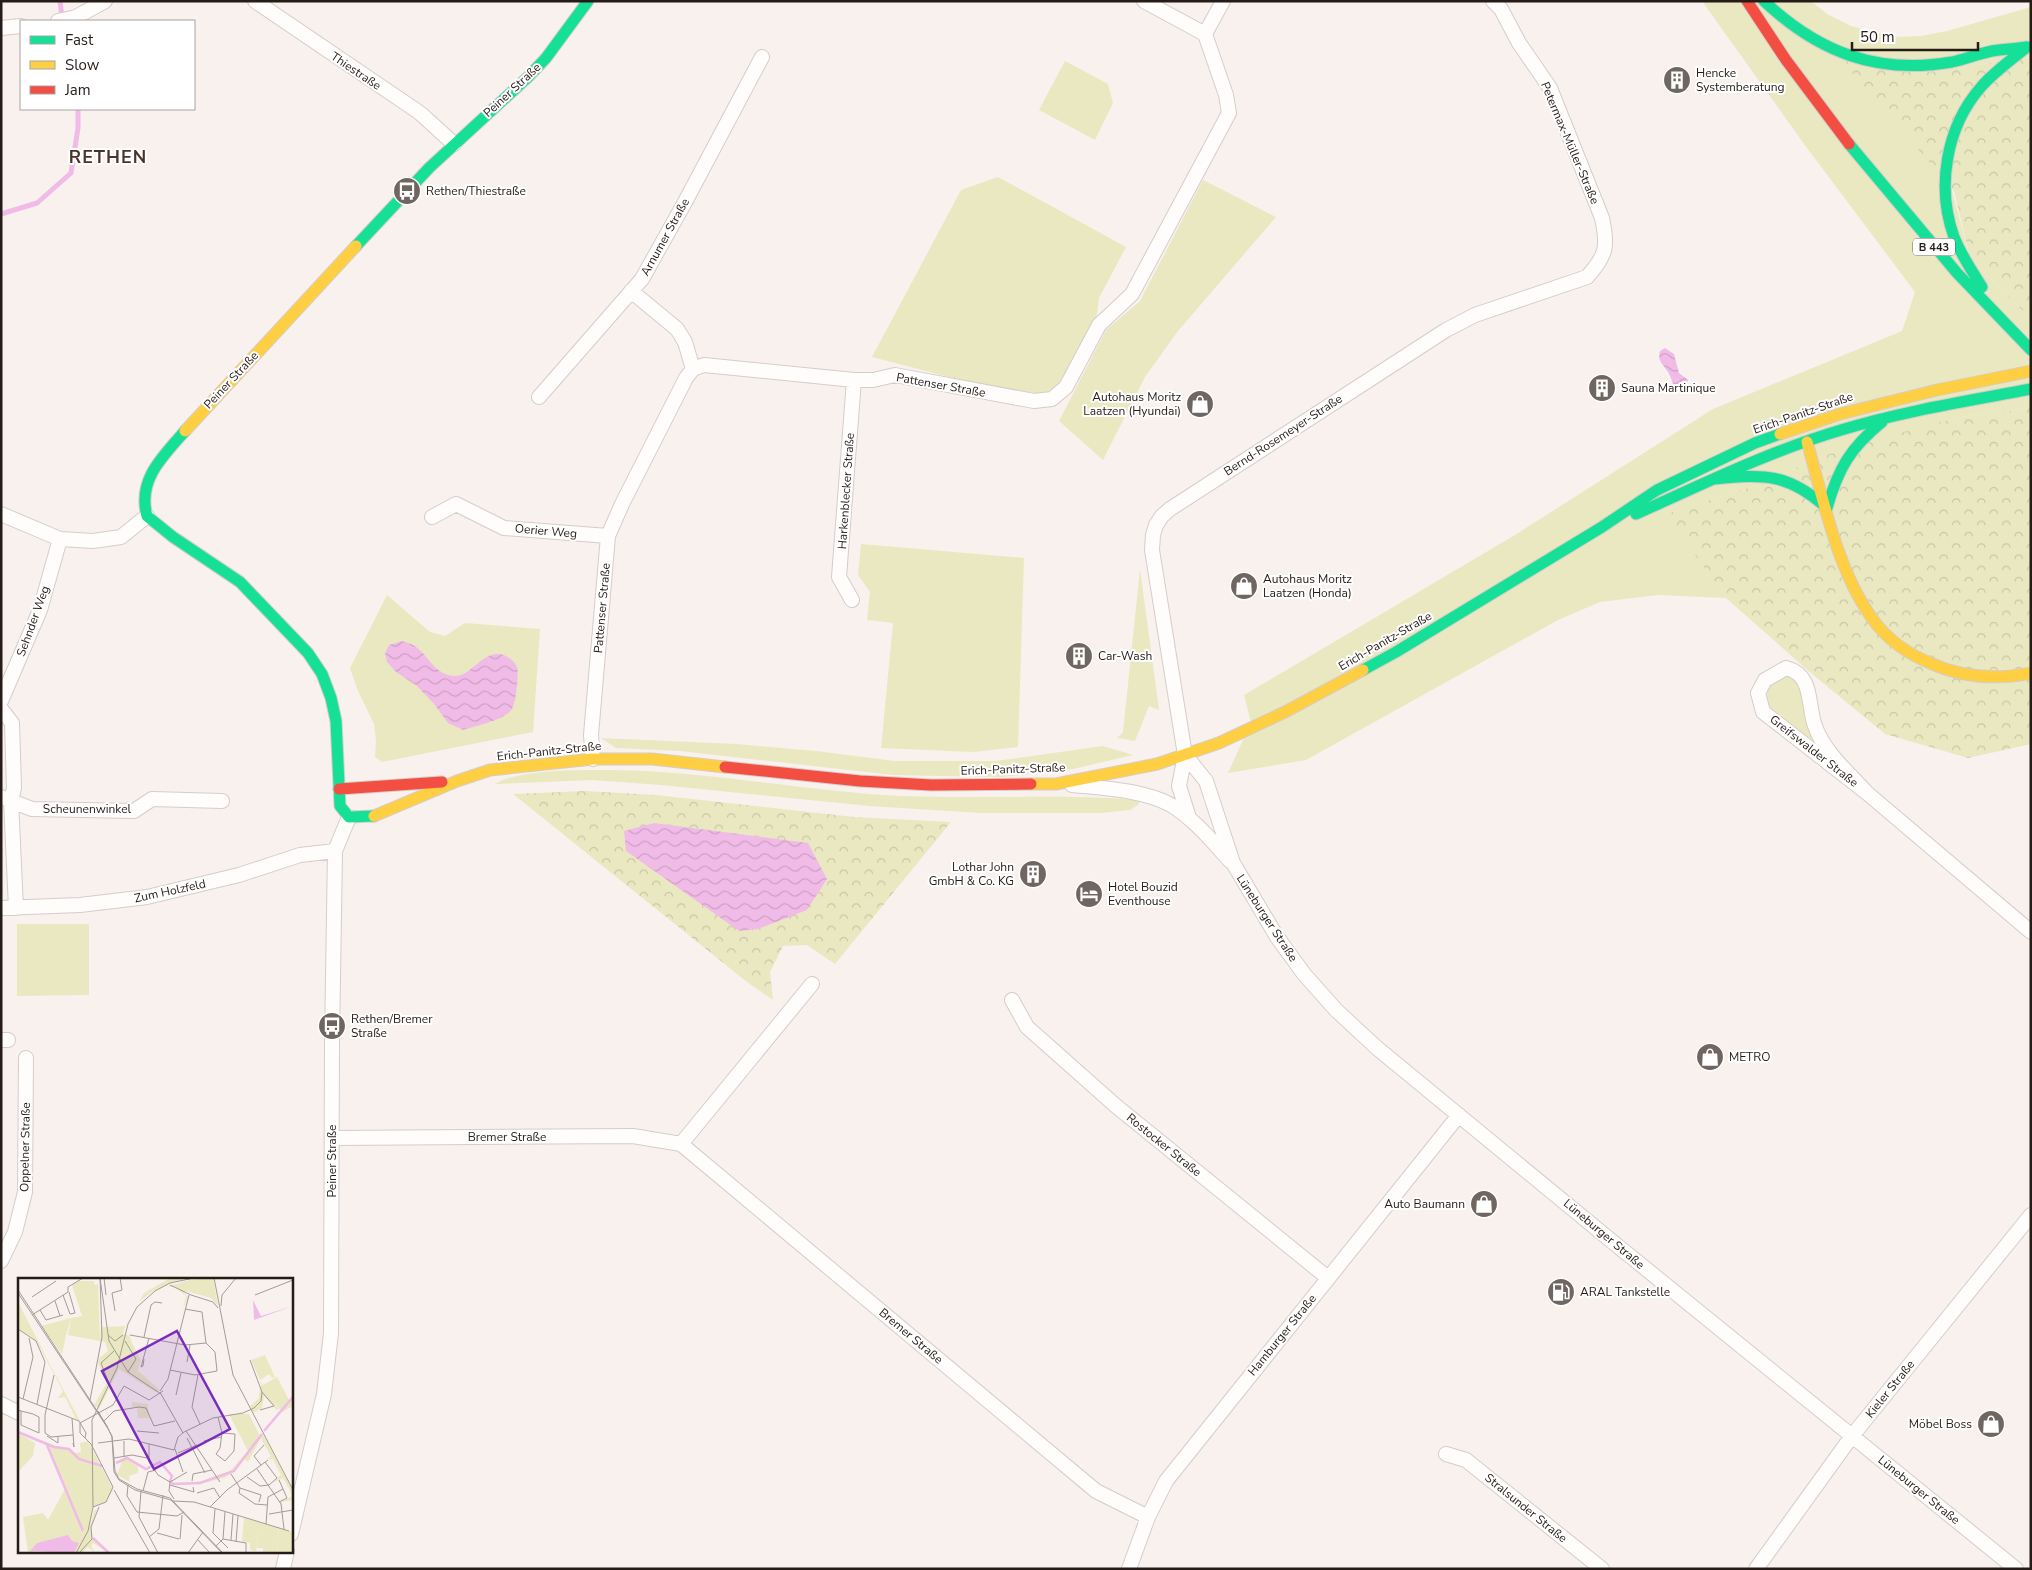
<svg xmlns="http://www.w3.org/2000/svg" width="2032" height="1570" font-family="'Nunito Sans',sans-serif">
<defs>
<pattern id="forest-crowns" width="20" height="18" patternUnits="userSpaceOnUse" patternTransform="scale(1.25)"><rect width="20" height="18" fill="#eae8c1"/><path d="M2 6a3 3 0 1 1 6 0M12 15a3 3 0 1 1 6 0" fill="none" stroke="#c9c6a5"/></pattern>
<pattern id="water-waves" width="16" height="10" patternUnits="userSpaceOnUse" patternTransform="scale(1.25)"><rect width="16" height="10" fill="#f1bbe8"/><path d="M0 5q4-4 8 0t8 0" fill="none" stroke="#cea0c6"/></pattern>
</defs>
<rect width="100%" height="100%" fill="#f8f1ee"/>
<!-- green -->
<path fill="#eae8c1" d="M 1702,1 L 1811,1 L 1827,14 L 1851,26 L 1894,37 L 1921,36 L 1947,31 L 2031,7 L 2031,57 L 1921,73 L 1970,258 L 2031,319 L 2031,379 L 2023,410 L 1960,417 L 1818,458 L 1764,483 L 1667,514 L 1726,598 L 1658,595 L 1600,602 L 1558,620 L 1306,760 L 1228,773 L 1251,722 L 1244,695 L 1515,535 L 1713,409 L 1902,331 L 1915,292 L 1804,144 Z
M 1065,61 L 1108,84 L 1113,103 L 1095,140 L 1039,110 Z
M 998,177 L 1126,247 L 1099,298 L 1096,322 L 1063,386 L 1050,395 L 1027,397 L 872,357 L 961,190 Z
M 1203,180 L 1276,217 L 1178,331 L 1145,377 L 1103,460 L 1059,421 L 1106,330 L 1140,301 Z
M 861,544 L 1024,558 L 1018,747 L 973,752 L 881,748 L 893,623 L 867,620 L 870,592 L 858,575 Z
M 1140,569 L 1159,710 L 1149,706 L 1135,741 L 1117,738 L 1123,732 Z
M 387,595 L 430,632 L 445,636 L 465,623 L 540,629 L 533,732 L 382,762 L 375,757 L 376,741 L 374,724 L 358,691 L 350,668 Z
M 1796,670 L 1815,726 L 1814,740 L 1796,737 L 1763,712 L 1765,680 Z
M 601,738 L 736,744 L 816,751 L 895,761 L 996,761 L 1103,746 L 1133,755 L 1073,769 L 1002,777 L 941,776 L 893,775 L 680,751 L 616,748 Z
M 610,770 C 708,771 804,791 901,796 C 981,799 1060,794 1140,800 L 1138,805 L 1130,810 L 1101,813 L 982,813 L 869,806 L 661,785 L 592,780 L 495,784 C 519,769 580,770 610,770 Z
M 17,924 L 89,924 L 89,995 L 17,996 Z"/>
<!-- forest -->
<path fill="url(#forest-crowns)" d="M 2031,57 L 2031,319 L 1970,258 L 1954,191 L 1842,61 L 1921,73 Z
M 2031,379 L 2031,744 L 1968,758 L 1885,734 L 1812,674 L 1726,598 L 1666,514 L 1764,483 L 1818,458 L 1866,442 L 1960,417 L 2023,410 Z
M 585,791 L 656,795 L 854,817 L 951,822 L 835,964 L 807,945 L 783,946 L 770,972 L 773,1000 L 747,982 L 513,794 Z"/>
<!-- water -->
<path fill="url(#water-waves)" d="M 1665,348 L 1674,354 L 1679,373 L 1688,380 L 1686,386 L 1680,390 L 1674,388 C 1673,383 1671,377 1668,372 C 1663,364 1657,361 1660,351 Z
M 402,641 C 405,642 409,643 413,645 C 428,653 433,675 455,676 C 471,676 482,652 499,654 C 505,654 515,661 517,667 C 519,674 516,703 512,709 C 505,720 475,726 463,730 L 448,723 L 434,704 L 417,686 L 396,672 L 387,662 L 385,653 L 389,645 Z
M 654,823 L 808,843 L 827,879 L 807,910 L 758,929 L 739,931 L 626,851 L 624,831 Z"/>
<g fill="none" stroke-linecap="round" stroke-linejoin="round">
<!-- stream -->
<path stroke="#f1bbe8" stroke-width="5" d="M 60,1 L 62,18
M 1,214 L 37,203 L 71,173 L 78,128 L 78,109"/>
<!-- street casing -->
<g stroke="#d5cdca" stroke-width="16">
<path id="street" d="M 255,1 L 420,113 L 454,144
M 1144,1 L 1205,34
M 58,21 L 76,17 L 105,1
M 1,28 L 21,26
M 631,291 L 677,329 L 685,342 L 693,369
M 539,397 L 642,279 L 685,202 L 762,57
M 1,514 L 60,539 L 93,541 L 121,537 L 147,516
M 432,517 L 456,504 L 504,528 L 608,536
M 852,600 L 839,577 L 854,380
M 1,701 L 40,610 L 60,539
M 1,709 L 12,723 L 14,788 L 11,801 L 16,908
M 1185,755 L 1206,781 L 1233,863 L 1277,937 L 1304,974 L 1336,1010 L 1377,1048 L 1614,1243 L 2016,1569
M 593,759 L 591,735 L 608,536 L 622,504 L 686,378 L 693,369 L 704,365 L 854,380 L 873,380 L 895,375 L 1034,401 L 1052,399 L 1066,387 L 1099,325 L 1132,294 L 1229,113 L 1226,95 L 1205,34 L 1223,1
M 1072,785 C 1102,788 1144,790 1171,805 C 1194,819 1212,841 1230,861
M 1867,793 C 1849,773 1824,752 1815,726 C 1807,704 1814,675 1786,668 L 1765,680 L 1758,693 L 1763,712 L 1867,793 L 2031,932
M 1,797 L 32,809 L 134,811 L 152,799 L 222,801
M 1189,818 L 1179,786 L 1185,755 L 1152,550 L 1153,535 L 1156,525 L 1162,516 L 1170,509 L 1446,330 L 1475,315 L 1587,277 C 1607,255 1608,246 1602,218 L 1550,88 L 1519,43 L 1501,9 L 1493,1
M 1,908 L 80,905 L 147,897 L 239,875 L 300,855 L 335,851
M 1012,1000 L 1027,1027 L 1116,1106 L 1328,1278
M 1,1040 L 8,1040
M 332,1138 L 633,1136 L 681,1144 L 1096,1491 L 1148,1517
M 681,1144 L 812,984
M 1,1261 L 15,1232 L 25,1192 L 26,1058
M 1,1404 L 19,1413
M 1446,1454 L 1466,1460 L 1602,1569
M 291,1534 L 324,1394 L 331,1333 L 332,1042 L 335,851 L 349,817
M 283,1569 L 287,1551
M 1129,1569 L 1148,1517 L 1166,1481 L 1459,1115
M 1756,1569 L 1852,1436 L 2031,1215"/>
</g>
<!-- fast casing -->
<g stroke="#d5cdca" stroke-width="13">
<path id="fast" d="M 1764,1 C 1818,52 1877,75 1952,62 C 1965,59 1978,54 1992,51 C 2003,49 2015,49 2026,47
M 1849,144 L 1957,273 L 2031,350
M 356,246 L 429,168 L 528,77 L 546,58 L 588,1
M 1982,287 C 1972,271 1961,255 1954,237 C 1936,187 1946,127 1981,87 C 1994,72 2011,60 2027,47
M 185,431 C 163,456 137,480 147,516 L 173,537 L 240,582 L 308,653 L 322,674 L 331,698 L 336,721 L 340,806 L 349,817 L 374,816
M 1714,479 C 1764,474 1788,473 1827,508
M 1827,508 C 1838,469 1850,448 1882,422
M 1636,514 C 1703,484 1770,451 1841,430 C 1903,411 1968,401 2031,389
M 1363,670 L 1396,652 L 1602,527 L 1657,490 L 1755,443 L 1780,434"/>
</g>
<!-- slow casing -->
<g stroke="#d5cdca" stroke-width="13">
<path id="slow" d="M 185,431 L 356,246
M 1780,434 L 1840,414 L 1937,390 L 2031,371
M 1807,442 C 1824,501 1838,577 1878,626 C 1892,643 1911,655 1930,663 C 1963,678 1996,680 2031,673
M 1031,784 L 1056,784 L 1157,764 L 1219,743 L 1285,712 L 1363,670
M 374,816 L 457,781 L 490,770 L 593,759 L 652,759 L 725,767"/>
</g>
<!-- jam casing -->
<g stroke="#d5cdca" stroke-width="13">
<path id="jam" d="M 1747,1 L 1786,60 L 1849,144
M 725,767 L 860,781 L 931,785 L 1031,784
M 339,789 L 442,782"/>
</g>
<!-- street -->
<use href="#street" stroke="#fefdfc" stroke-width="14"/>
<!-- fast -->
<use href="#fast" stroke="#16e098" stroke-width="11"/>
<!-- slow -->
<use href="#slow" stroke="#ffcf43" stroke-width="11"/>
<!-- jam -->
<use href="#jam" stroke="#f24e42" stroke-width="11"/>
</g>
<!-- icons -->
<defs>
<g id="building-disc" transform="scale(1.4375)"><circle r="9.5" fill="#6f6662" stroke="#fff"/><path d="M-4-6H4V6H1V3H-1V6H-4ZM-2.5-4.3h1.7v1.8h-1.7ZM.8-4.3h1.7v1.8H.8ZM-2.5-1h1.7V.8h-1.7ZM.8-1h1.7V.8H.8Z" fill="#fff"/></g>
<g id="bus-disc" transform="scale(1.4375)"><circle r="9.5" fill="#6f6662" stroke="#fff"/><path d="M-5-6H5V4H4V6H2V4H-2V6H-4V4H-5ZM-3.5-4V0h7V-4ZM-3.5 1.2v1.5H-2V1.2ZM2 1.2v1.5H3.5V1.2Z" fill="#fff"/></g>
<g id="shop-disc" transform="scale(1.4375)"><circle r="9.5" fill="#6f6662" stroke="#fff"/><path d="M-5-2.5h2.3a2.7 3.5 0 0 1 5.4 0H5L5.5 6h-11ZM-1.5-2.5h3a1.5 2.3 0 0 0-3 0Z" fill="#fff"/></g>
<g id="hotel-disc" transform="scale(1.4375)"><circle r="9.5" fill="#6f6662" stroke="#fff"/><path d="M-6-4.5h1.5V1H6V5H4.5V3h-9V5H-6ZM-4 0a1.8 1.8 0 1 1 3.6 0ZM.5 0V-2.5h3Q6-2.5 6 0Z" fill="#fff"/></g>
<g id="fuel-disc" transform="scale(1.4375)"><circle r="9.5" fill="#6f6662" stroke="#fff"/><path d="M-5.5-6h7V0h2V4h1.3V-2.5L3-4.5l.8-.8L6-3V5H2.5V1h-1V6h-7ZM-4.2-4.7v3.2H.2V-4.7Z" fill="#fff"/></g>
</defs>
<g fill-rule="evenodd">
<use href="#building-disc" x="1677" y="80"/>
<use href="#bus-disc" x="407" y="191"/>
<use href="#building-disc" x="1602" y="388"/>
<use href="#shop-disc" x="1200" y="404"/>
<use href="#shop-disc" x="1244" y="586"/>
<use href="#building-disc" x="1079" y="656"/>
<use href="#building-disc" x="1033" y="874"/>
<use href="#hotel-disc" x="1089" y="894"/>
<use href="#bus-disc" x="332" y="1026"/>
<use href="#shop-disc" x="1710" y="1057"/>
<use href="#shop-disc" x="1484" y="1204"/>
<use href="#fuel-disc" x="1561" y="1292"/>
<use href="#shop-disc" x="1991" y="1424"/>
</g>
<g text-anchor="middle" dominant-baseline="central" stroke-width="4" stroke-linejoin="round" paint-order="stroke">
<!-- shield labels -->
<rect fill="#fff" stroke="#665f5d" stroke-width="1" x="1913" y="238.5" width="42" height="17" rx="4"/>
<g font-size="11" font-weight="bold" fill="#251b17">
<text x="1934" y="247">B 443</text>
</g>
<!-- street labels -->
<g font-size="12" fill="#251b17" stroke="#fff">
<text transform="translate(356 71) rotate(34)">Thiestraße</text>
<text transform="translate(512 90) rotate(-43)">Peiner Straße</text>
<text transform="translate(1570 143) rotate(67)">Petermax-Müller-Straße</text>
<text transform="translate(665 237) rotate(-61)">Arnumer Straße</text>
<text transform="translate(231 380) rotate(-47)">Peiner Straße</text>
<text transform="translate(941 385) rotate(10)">Pattenser Straße</text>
<text transform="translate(1803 413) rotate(-19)">Erich-Panitz-Straße</text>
<text transform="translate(1283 435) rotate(-33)">Bernd-Rosemeyer-Straße</text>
<text transform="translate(846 491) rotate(-86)">Harkenblecker Straße</text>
<text transform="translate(546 531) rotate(5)">Oerier Weg</text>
<text transform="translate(602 608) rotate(-85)">Pattenser Straße</text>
<text transform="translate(33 621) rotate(-70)">Sehnder Weg</text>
<text transform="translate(1385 641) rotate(-30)">Erich-Panitz-Straße</text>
<text transform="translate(549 751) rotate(-6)">Erich-Panitz-Straße</text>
<text transform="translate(1814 751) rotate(38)">Greifswalder Straße</text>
<text transform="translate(1013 769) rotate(-2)">Erich-Panitz-Straße</text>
<text x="87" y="809">Scheunenwinkel</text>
<text transform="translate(170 891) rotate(-12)">Zum Holzfeld</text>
<text transform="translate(1267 918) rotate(57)">Lüneburger Straße</text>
<text x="507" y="1137">Bremer Straße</text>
<text transform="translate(1164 1145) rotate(39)">Rostocker Straße</text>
<text transform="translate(25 1147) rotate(-89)">Oppelner Straße</text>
<text transform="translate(332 1161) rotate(-90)">Peiner Straße</text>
<text transform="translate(1604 1234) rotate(40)">Lüneburger Straße</text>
<text transform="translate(1282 1335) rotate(-51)">Hamburger Straße</text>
<text transform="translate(911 1336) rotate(40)">Bremer Straße</text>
<text transform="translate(1890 1389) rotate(-51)">Kieler Straße</text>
<text transform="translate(1919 1490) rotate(39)">Lüneburger Straße</text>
<text transform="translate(1526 1508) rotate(39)">Stralsunder Straße</text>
</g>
<!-- poi labels -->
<g font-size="12" fill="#251b17" stroke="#fff" text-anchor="start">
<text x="1696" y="73">Hencke<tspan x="1696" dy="14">Systemberatung</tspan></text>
<text x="426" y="191">Rethen/Thiestraße</text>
<text x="1621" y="388">Sauna Martinique</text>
<text x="1181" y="397" text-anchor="end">Autohaus Moritz<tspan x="1181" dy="14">Laatzen (Hyundai)</tspan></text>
<text x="1263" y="579">Autohaus Moritz<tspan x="1263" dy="14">Laatzen (Honda)</tspan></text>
<text x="1098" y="656">Car-Wash</text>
<text x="1014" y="867" text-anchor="end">Lothar John<tspan x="1014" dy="14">GmbH &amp; Co. KG</tspan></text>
<text x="1108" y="887">Hotel Bouzid<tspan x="1108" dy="14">Eventhouse</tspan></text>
<text x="351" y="1019">Rethen/Bremer<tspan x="351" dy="14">Straße</tspan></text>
<text x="1729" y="1057">METRO</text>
<text x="1465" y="1204" text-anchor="end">Auto Baumann</text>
<text x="1580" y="1292">ARAL Tankstelle</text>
<text x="1972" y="1424" text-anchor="end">Möbel Boss</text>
</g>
<!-- district labels -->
<g font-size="18" font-weight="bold" letter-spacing="1" fill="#4a332b" stroke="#fff">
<text x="108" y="157">RETHEN</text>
</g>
</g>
<!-- overview -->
<g transform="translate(18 1278)">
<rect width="275" height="275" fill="#f8f1ee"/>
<path d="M 195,0 L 200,28 L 193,20 L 168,13 L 165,14 L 170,19 L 165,31 L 168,18 L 157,9 L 148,9 L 172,2 ZM 107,48 L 105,56 L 111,57 L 114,65 L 105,70 L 103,80 L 92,77 L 91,100 L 104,83 L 118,97 L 120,93 L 142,112 L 137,114 L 101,91 L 81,131 L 76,127 L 90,103 L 80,86 L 81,80 L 90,73 L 87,64 L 82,63 L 83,49 ZM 18,59 L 29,81 L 62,143 L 58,141 L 47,119 L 40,120 L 45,113 L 19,64 L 14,60 ZM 247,77 L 257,99 L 254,100 L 251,96 L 242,102 L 233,82 ZM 259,99 L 271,122 L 275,118 L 275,128 L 264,134 L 241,103 L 245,107 ZM 114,124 L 130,126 L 131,140 L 120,140 L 119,131 L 123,130 L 114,129 ZM 0,155 L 17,165 L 15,178 L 0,194 ZM 245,156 L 275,213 L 275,222 L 264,224 L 265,232 L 262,224 L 275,218 L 265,200 L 254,205 L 263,197 L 255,181 L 250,181 L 253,178 L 243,161 ZM 19,161 L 58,175 L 63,174 L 62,165 L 70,163 L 95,211 L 88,224 L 74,229 L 72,250 L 76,233 L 79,231 L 73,250 L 75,261 L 91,275 L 75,265 L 73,268 L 77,275 L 70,269 L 64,275 L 56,275 L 58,273 L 53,263 L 10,275 L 5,239 L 25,235 L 30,242 L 47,211 L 28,166 ZM 105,180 L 111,180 L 120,188 L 120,195 L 111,198 L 112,204 L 99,197 ZM 261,250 L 275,254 L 275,275 L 259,275 Z" fill="#eae8c1"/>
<path d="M 152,0 L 167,0 L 135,13 L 121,24 L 126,15 ZM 114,65 L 123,82 L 118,98 L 103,83 L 91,101 L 84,83 L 92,77 L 103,80 L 105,70 ZM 245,107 L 261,131 L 259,132 L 246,118 L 244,130 L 235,135 L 232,128 L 241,120 L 242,108 ZM 245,156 L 230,184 L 226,181 L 215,195 L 206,200 L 182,206 L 155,206 L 185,203 L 212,193 Z" fill="#eae8c1"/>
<path d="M 61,3 L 76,3 L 77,7 L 80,6 L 82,63 L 50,57 L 53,40 L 64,38 L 54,7 ZM 226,240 L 240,244 L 238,273 L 232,272 L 232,265 L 224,264 Z" fill="#eae8c1"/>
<path d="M 0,24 L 18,59 L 16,60 L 0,51 ZM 53,40 L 48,57 L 44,76 L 23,48 ZM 211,136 L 231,136 L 242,158 L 230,173 ZM 240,244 L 261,250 L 259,275 L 245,275 L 245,270 L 238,270 Z" fill="#eae8c1"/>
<path d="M 235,22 L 243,38 L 275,28 L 236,42 ZM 50,257 L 54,263 L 61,265 L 56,275 L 12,273 L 19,265 Z" fill="#f1bbe8"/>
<path fill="none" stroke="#f1bbe8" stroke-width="2.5" d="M 246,153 L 275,119M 0,154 L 36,169 L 51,171 L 61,181 L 84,188M 29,167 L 65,253M 98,185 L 109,180 L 128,191 L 142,184 L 154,198 L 152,203 L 155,206 L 182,205 L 216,193 L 244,156M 75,260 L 91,275"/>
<path fill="none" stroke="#a49b98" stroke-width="1" d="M 82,0 L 91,63 L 110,94 L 118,81 L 107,63M 86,0 L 88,17M 196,0 L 215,97 L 275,212M 152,7 L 173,17M 0,12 L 89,148 L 94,159 L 96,194 L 101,202 L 117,212 L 153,222 L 204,275M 0,15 L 89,149M 45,17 L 52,36 L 57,35 L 51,14M 173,17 L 195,24 L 200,30M 237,17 L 275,2M 14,19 L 38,3M 37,23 L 42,38M 203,28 L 204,17 L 218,0M 22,32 L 28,42 L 45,37M 97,33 L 94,15 L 104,12 L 102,0M 14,37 L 50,14 L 50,9 L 65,0M 110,46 L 119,29 L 137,13 L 152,5 L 176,0M 0,51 L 18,63 L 27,84 L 19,126M 90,57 L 97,63 L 105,57M 112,57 L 167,67 L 188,65M 126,59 L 133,27 L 137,24 L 144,25M 126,81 L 125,88 L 123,89 L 131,60M 169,84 L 172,67M 152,92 L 177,97 L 199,93 L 197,74 L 188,65 L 184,34 L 167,31M 110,94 L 143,116 L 165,155M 36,97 L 27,137 L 27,155 L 33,159 L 55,157M 180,97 L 174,129 L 182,146M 91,106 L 83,85 L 96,73M 142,113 L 150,101 L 171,17M 158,117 L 163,95M 0,119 L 61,143 L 68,155 L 67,160M 5,121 L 15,79 L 11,60M 72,122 L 84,59 L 82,0M 0,132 L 3,133 L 15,136 L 21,139 L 21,155 L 3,147 L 3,133M 242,132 L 256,128 L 244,114M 80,133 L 94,158 L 97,193 L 101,201 L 119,211 L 152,220 L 205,275M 54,140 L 56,169 L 55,165M 86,143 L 96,133 L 121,129 L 128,130 L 136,148M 136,148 L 157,143M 119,153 L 141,155M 168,153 L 202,204M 29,158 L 40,165 L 40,159M 169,160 L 187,195M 186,163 L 203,159M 80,165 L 111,161 L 156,172 L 160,159 L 166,154 L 195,140 L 225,135 L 236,130 L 243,123 L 244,114 L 232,82M 131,166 L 131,184 L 140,197 L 152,204M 157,171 L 165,194M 160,175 L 179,167M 198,176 L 207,183 L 216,173 L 217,156 L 204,155M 198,176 L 202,170 L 204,155 L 200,139M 106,179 L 106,163M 96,180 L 114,177 L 129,180M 243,187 L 236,178 L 246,167M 239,191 L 263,226 L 266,251M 213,196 L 222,210 L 221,215 L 237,226 L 249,227M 229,199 L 242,208 L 251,207 L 259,200 L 247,184M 261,202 L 269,220 L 261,224M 174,203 L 175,196 L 194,192M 110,207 L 109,218 L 119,234 L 159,238 L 166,234M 152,207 L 176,214 L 175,209M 222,210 L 243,217 L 241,224M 96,212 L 132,275M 209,212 L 250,182M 123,213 L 121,239 L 140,275M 125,213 L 130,194 L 138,192M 179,215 L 196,210 L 202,220M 156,221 L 151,213 L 152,204 L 169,194M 155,223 L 176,224 L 271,253M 75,229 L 88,224 L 95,209 L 73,166 L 62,155 L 62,145 L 95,127 L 106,108 L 131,122 L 145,113M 192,229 L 209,212M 197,231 L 195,255 L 210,270M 251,236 L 275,232M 248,246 L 250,219 L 265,211M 139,255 L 161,261M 131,259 L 141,251 L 145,217M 162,261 L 164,237M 205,261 L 228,265 L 228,275M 180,262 L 192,275M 213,262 L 215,236M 218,264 L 220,238M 198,268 L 205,261 L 207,234M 58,275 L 70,253 L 75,229 L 74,142 L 99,90 L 110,46M 61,275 L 74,261 L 73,249 L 81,229M 170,275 L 185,254"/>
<path fill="#7b2cbf" fill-opacity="0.15" stroke="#7b2cbf" stroke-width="2.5" d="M 159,53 L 212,151 L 136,191 L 84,93 Z"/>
<rect width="275" height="275" fill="none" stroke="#251b17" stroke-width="2.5"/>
</g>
<!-- border -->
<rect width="2032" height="1570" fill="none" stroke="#251b17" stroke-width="5"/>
<!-- legend -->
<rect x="20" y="20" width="175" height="90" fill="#ffffff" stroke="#a8a4a2"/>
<rect x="30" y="36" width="25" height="8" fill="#16e098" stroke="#a8a4a2"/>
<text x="65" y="45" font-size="15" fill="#251b17">Fast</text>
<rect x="30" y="61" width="25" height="8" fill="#ffcf43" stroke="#a8a4a2"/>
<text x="65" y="70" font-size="15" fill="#251b17">Slow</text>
<rect x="30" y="86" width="25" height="8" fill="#f24e42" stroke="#a8a4a2"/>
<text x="65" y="95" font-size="15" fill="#251b17">Jam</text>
<!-- scale -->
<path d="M1852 42v8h126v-8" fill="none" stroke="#251b17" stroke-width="2.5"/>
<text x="1860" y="42" font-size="15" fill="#251b17" stroke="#ffffff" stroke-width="4" paint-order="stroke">50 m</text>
</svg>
